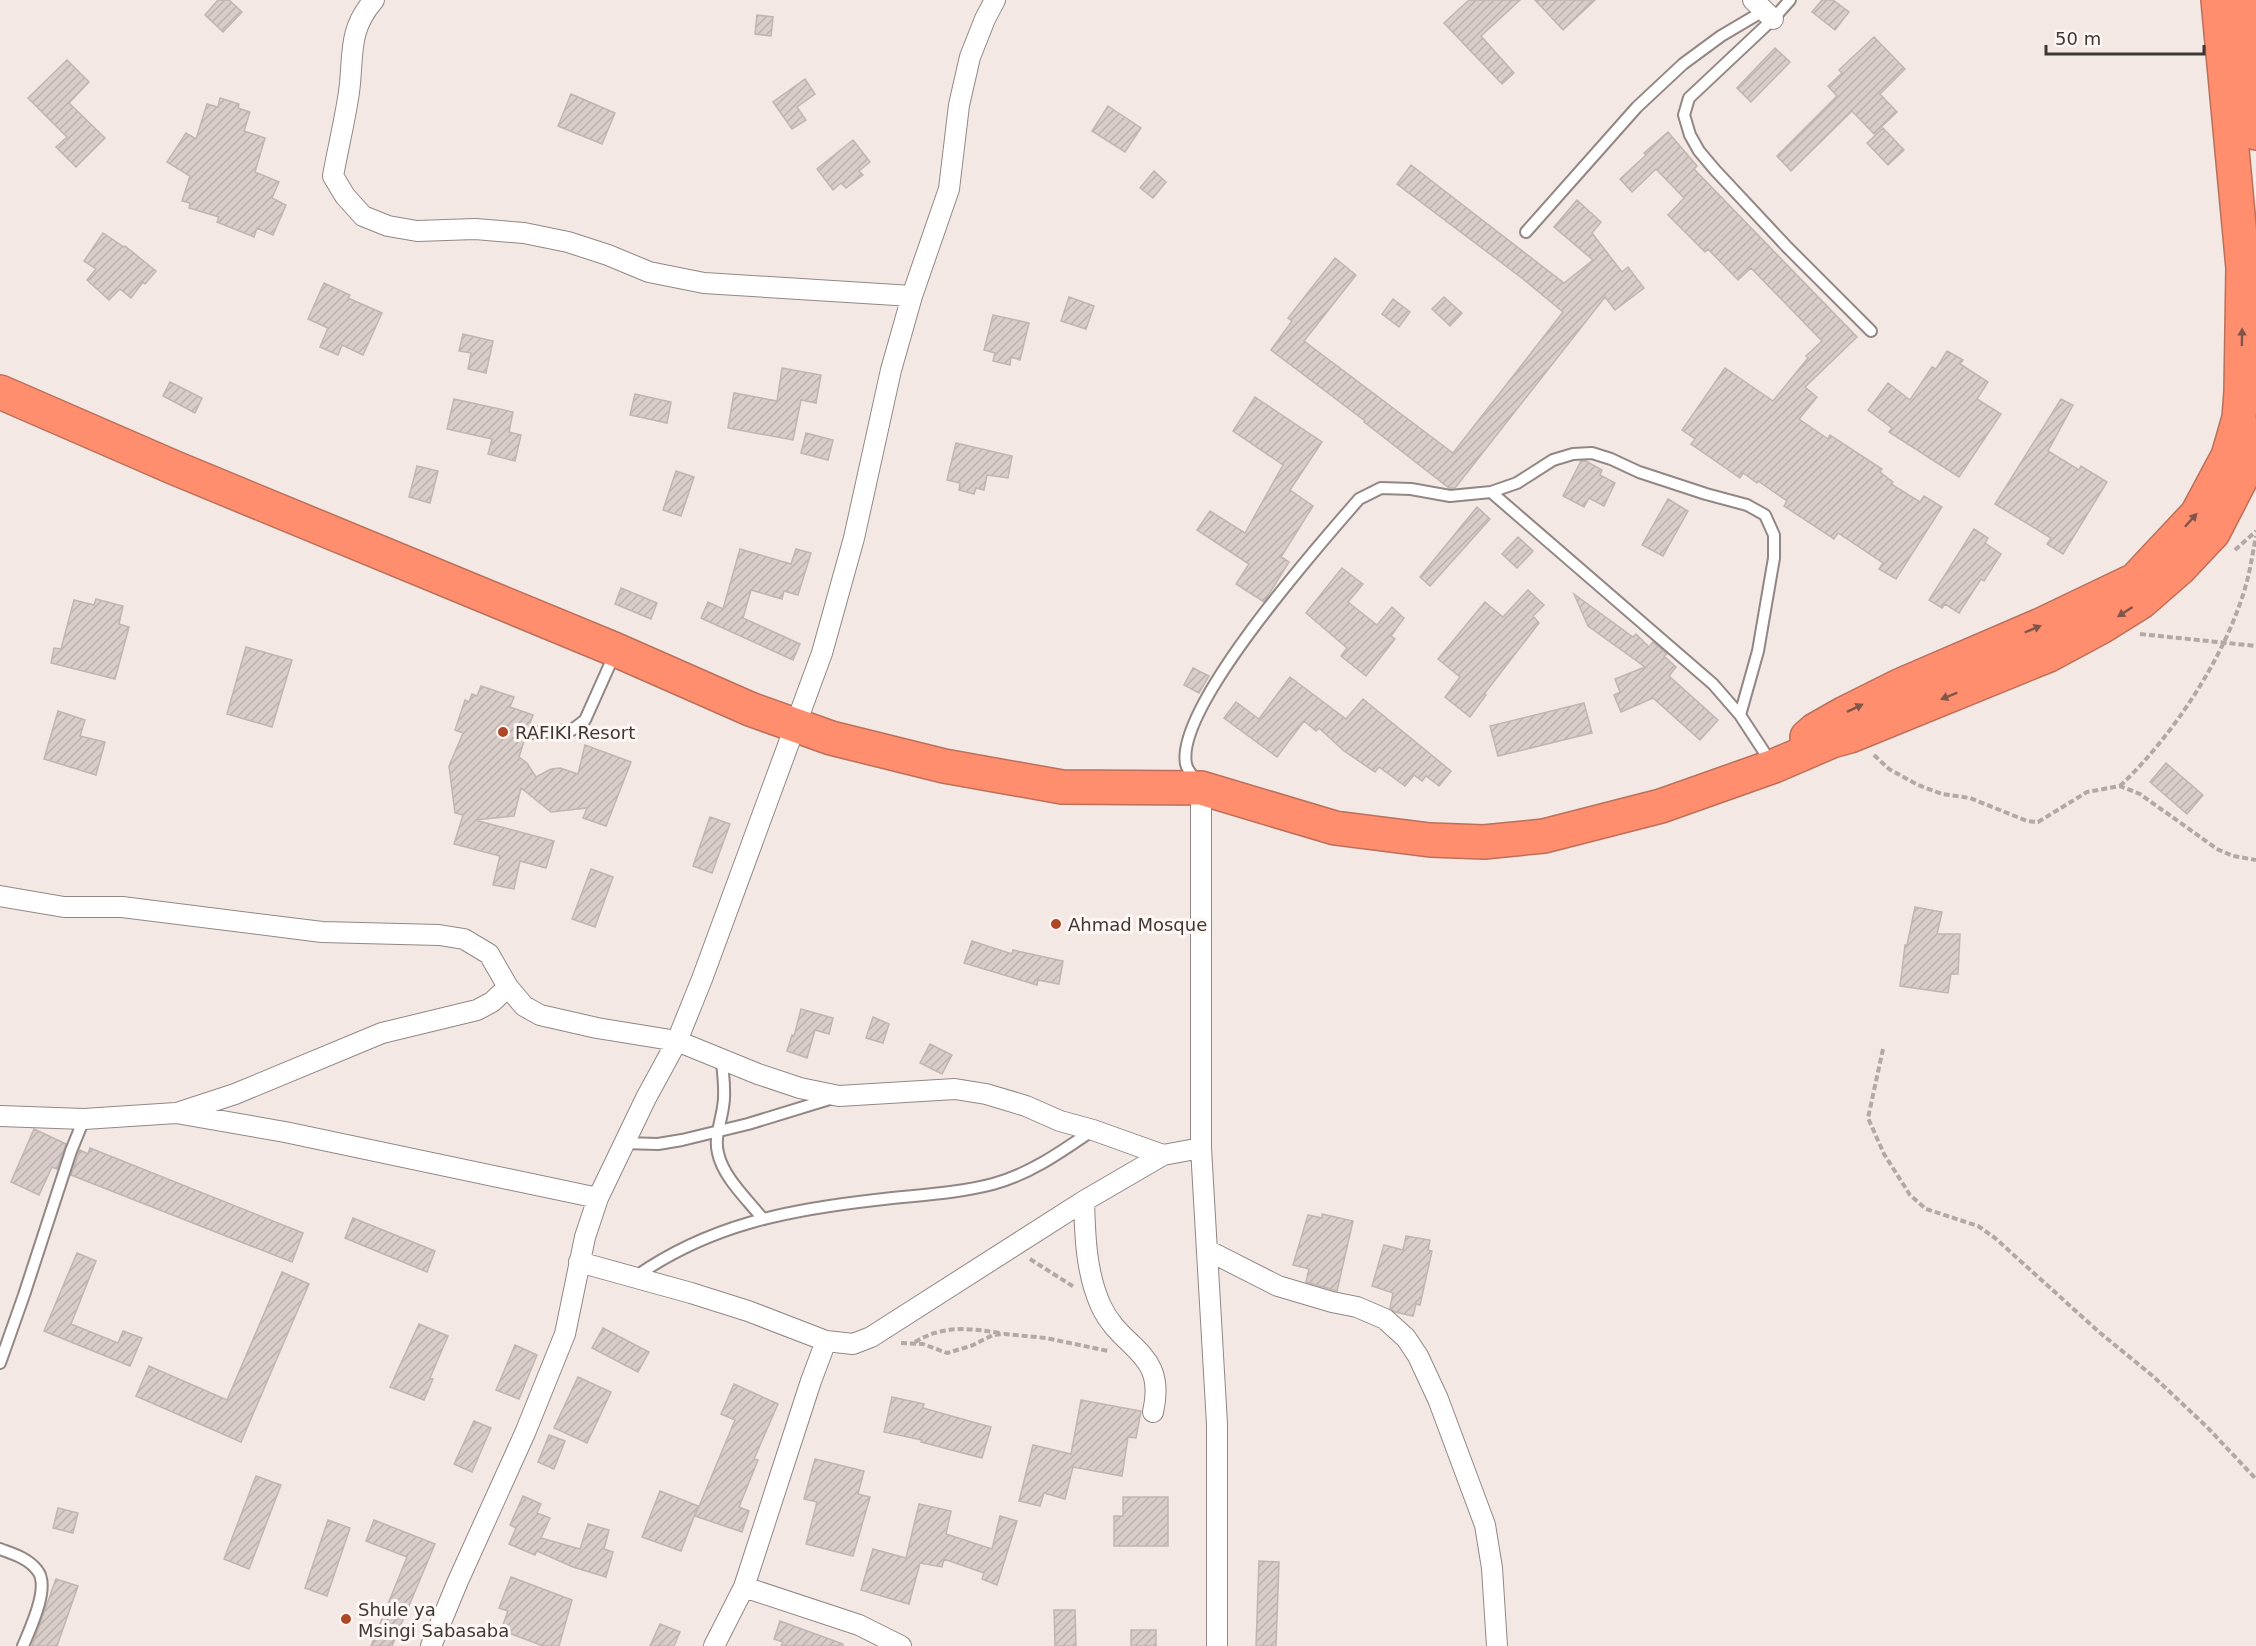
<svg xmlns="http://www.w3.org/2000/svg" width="2256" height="1646" font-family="'DejaVu Sans',sans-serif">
<defs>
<pattern id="building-hatch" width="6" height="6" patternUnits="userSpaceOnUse" patternTransform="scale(1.5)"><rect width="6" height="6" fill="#d9cdca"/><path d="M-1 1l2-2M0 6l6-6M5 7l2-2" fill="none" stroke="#bbb1ae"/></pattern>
</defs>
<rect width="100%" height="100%" fill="#f4e8e5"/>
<!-- building -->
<path fill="url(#building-hatch)" stroke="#c0b5b1" stroke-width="1.5" d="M 218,0 L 229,0 L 242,12 L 223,32 L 205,15 Z
M 1469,0 L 1520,0 L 1481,36 L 1514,73 L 1502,84 L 1444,23 Z
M 1535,0 L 1595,0 L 1563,30 Z
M 1822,0 L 1833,0 L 1849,12 L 1835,30 L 1812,12 Z
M 757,15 L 773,17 L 771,36 L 755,34 Z
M 1874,37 L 1905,69 L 1880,94 L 1897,112 L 1874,134 L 1852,111 L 1791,171 L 1777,156 L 1837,96 L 1828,86 L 1842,73 L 1839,70 Z
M 1775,48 L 1790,62 L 1751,102 L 1737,88 Z
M 67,60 L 89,82 L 69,103 L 105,138 L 76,167 L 56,147 L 67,137 L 28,98 Z
M 805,79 L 815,94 L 797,107 L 806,120 L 792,129 L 773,102 Z
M 571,94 L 615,113 L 602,144 L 558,126 Z
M 220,98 L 239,104 L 238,108 L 250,112 L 244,131 L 265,138 L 255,172 L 279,182 L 272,198 L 286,205 L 273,235 L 257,228 L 254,237 L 217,222 L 219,217 L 189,208 L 190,203 L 182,201 L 190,176 L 167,162 L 186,133 L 196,139 L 207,104 L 218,107 Z
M 1108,106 L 1141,128 L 1125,152 L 1092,131 Z
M 1883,128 L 1904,150 L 1888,165 L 1867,143 Z
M 1668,132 L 1697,166 L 1694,169 L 1857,337 L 1805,387 L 1817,397 L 1799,419 L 1828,439 L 1830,435 L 1882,469 L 1880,472 L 1893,482 L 1891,484 L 1920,502 L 1924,496 L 1942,507 L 1896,579 L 1879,569 L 1883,563 L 1838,533 L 1834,539 L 1784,506 L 1787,501 L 1758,481 L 1757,483 L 1743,473 L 1740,478 L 1691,444 L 1695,439 L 1682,430 L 1725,368 L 1773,401 L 1808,358 L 1806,356 L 1822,341 L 1751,268 L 1738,280 L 1708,249 L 1705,252 L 1668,215 L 1684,198 L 1656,169 L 1632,192 L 1620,179 L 1646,155 L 1644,153 Z
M 853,140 L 870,162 L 859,171 L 863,175 L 846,188 L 841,183 L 833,190 L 817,169 Z
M 1411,165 L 1564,283 L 1593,260 L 1554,227 L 1577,200 L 1601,222 L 1592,233 L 1622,272 L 1628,267 L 1644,288 L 1615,310 L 1605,297 L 1455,488 L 1449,488 L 1364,422 L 1365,421 L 1271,350 L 1292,321 L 1288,318 L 1335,258 L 1356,275 L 1304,341 L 1453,453 L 1563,312 L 1523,279 L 1397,184 Z
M 1154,171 L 1166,182 L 1153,198 L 1140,188 Z
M 103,233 L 124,247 L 125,246 L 156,271 L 145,284 L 143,282 L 131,298 L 120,289 L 109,300 L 87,280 L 96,269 L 84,261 Z
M 324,283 L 350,295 L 348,298 L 382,313 L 363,355 L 342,345 L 338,355 L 320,347 L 328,328 L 308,319 Z
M 1069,297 L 1094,306 L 1086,329 L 1061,321 Z
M 1444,297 L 1462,313 L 1450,326 L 1432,309 Z
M 1393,299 L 1410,312 L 1399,327 L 1382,314 Z
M 993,315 L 1029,323 L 1020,360 L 1011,357 L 1010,365 L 993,361 L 995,353 L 984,350 Z
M 463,334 L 493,341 L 486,373 L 468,369 L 471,353 L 459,351 Z
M 1947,351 L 1963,360 L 1960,364 L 1988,382 L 1977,399 L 2001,414 L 1959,477 L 1889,432 L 1892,428 L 1868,410 L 1888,383 L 1910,400 L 1932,367 L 1936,369 Z
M 782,368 L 821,375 L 816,403 L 801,400 L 793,440 L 728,428 L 734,393 L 777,401 Z
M 170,382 L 202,398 L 195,413 L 163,396 Z
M 635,394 L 671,402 L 667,423 L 630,415 Z
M 1255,397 L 1322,442 L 1290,490 L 1313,506 L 1281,557 L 1289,562 L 1264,602 L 1236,584 L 1249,564 L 1197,530 L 1210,511 L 1245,533 L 1283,465 L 1233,431 Z
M 454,399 L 513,412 L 509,432 L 521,435 L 515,461 L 488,454 L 492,439 L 447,429 Z
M 2061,399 L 2073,405 L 2048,451 L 2079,470 L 2081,466 L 2107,482 L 2063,554 L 2047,544 L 2051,538 L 1995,504 Z
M 806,433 L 833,440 L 828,460 L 801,453 Z
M 956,443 L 1012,456 L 1008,478 L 987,475 L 984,490 L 976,488 L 974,494 L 959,490 L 960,483 L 947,480 Z
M 1581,461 L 1586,461 L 1602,470 L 1600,475 L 1615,483 L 1604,506 L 1589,498 L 1584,507 L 1563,496 Z
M 417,466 L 438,471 L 430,503 L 409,497 Z
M 676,471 L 694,477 L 681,516 L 663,510 Z
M 1668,499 L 1688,511 L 1663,556 L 1642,545 Z
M 1477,507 L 1490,519 L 1430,586 L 1420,577 Z
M 1974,529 L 1988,538 L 1985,543 L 2001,554 L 1984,581 L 1981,579 L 1959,613 L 1945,604 L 1942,608 L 1929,600 Z
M 1518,537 L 1533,551 L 1517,568 L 1502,554 Z
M 740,549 L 791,564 L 796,549 L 811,553 L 798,595 L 784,591 L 782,599 L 751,590 L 743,618 L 800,644 L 793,660 L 701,618 L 708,602 L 723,609 Z
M 1342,568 L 1363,584 L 1348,602 L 1377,625 L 1392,607 L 1404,618 L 1391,636 L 1395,639 L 1366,676 L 1341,656 L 1347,648 L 1306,613 Z
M 621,588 L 657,603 L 651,619 L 615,604 Z
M 1528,590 L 1544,605 L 1533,616 L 1539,623 L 1485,693 L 1486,695 L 1470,717 L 1445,697 L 1460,677 L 1438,659 L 1485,602 L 1503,617 Z
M 1574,594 L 1633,637 L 1636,634 L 1649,647 L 1653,642 L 1667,654 L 1664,656 L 1676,667 L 1669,676 L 1718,720 L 1700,740 L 1653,698 L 1621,712 L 1614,695 L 1620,692 L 1615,679 L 1645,667 L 1588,626 Z
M 96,599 L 123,606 L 119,624 L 129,627 L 115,679 L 51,663 L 54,648 L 61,649 L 74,600 L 94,605 Z
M 246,647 L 292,660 L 272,727 L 227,714 Z
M 1193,668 L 1209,676 L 1199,693 L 1184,685 Z
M 1290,677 L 1346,719 L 1363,699 L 1451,771 L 1439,786 L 1426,776 L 1422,781 L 1414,775 L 1405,786 L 1379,767 L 1375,772 L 1344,751 L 1319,728 L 1316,731 L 1304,721 L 1277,757 L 1224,718 L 1236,702 L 1259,719 Z
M 481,686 L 514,697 L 510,707 L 533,715 L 529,726 L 524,730 L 525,738 L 519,757 L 527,763 L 536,777 L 551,769 L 560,768 L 578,774 L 585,745 L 631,762 L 606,826 L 583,818 L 587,808 L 551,812 L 521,788 L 514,816 L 475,820 L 554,841 L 546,868 L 520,861 L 514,889 L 493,885 L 500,856 L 454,844 L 463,815 L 455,813 L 449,766 L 463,733 L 455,730 L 465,700 L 469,702 L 472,694 L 477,696 Z
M 1584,703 L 1592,733 L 1498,756 L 1490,726 Z
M 58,711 L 85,720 L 80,736 L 105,742 L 96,775 L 44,759 Z
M 2166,763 L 2203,795 L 2187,814 L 2150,782 Z
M 710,817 L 730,824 L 712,873 L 693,866 Z
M 591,869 L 613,877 L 595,927 L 572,919 Z
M 1915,907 L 1942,912 L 1937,934 L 1960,934 L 1958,974 L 1951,974 L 1948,993 L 1900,986 L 1905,945 L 1907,945 Z
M 972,941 L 1012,954 L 1013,950 L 1063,961 L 1059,984 L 1038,980 L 1037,985 L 964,963 Z
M 801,1009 L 833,1018 L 829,1034 L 815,1030 L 807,1058 L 787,1051 L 792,1035 L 794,1036 Z
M 873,1017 L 889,1024 L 883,1043 L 866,1038 Z
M 930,1044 L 952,1055 L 942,1074 L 920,1063 Z
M 34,1129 L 66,1144 L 57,1169 L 52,1167 L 39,1195 L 11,1182 Z
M 90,1148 L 303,1233 L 292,1262 L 71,1175 L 80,1150 L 88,1154 Z
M 1322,1214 L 1353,1221 L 1337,1291 L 1306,1282 L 1309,1269 L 1293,1265 L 1308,1215 L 1322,1218 Z
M 353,1218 L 435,1251 L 427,1272 L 345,1238 Z
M 1406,1236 L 1430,1240 L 1428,1250 L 1432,1251 L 1420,1305 L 1416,1304 L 1413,1316 L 1395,1312 L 1390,1308 L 1393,1293 L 1372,1286 L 1384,1245 L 1403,1250 Z
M 77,1253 L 96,1261 L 71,1324 L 118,1343 L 123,1331 L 142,1338 L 130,1366 L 44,1331 Z
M 282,1272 L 309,1284 L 241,1442 L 136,1396 L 149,1366 L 227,1400 Z
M 419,1324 L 448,1336 L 430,1378 L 433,1379 L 424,1400 L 390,1387 Z
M 603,1328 L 649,1352 L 638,1372 L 592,1348 Z
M 515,1345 L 537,1355 L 519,1399 L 496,1390 Z
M 578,1377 L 611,1392 L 587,1443 L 554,1428 Z
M 734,1384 L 778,1404 L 754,1459 L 758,1460 L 739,1507 L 749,1511 L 742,1532 L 695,1516 L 735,1420 L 721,1414 Z
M 892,1397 L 924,1404 L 923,1408 L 991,1427 L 982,1458 L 921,1442 L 922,1440 L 884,1432 Z
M 1081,1400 L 1141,1411 L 1136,1438 L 1128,1437 L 1122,1476 L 1073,1467 L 1065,1499 L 1044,1493 L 1040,1506 L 1019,1501 L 1033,1445 L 1071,1454 Z
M 474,1421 L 491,1428 L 472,1472 L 454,1464 Z
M 549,1435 L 565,1441 L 554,1469 L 538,1462 Z
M 815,1459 L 864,1471 L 858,1494 L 870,1497 L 853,1556 L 806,1544 L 817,1502 L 804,1499 Z
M 256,1476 L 281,1485 L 249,1569 L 224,1559 Z
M 660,1491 L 698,1506 L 681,1551 L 642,1537 Z
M 523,1496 L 541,1504 L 537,1513 L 550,1518 L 541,1538 L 580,1549 L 588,1524 L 609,1530 L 604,1549 L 613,1552 L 606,1577 L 573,1567 L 537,1551 L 535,1555 L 509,1544 L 516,1528 L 510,1525 Z
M 1123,1497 L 1168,1497 L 1168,1546 L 1114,1546 L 1114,1516 L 1123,1516 Z
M 919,1504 L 951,1511 L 946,1534 L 992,1549 L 1000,1516 L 1017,1521 L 997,1585 L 982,1579 L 984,1573 L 944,1559 L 942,1567 L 920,1563 L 909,1604 L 861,1590 L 873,1549 L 906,1558 Z
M 58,1508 L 78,1513 L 73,1533 L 53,1528 Z
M 328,1520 L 350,1528 L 327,1596 L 305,1588 Z
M 374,1520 L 435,1544 L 392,1646 L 371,1646 L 407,1557 L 366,1541 Z
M 1259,1561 L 1279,1562 L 1276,1646 L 1256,1646 Z
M 511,1577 L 572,1600 L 559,1646 L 543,1646 L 501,1630 L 508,1611 L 499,1608 Z
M 56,1579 L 78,1586 L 57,1646 L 32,1646 Z
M 1054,1610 L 1075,1610 L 1076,1646 L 1055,1646 Z
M 780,1621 L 843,1644 L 843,1646 L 781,1646 L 783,1642 L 774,1639 Z
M 660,1624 L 680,1632 L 674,1646 L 650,1646 Z
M 1131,1630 L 1156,1630 L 1156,1646 L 1131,1646 Z"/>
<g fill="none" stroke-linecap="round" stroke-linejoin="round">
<!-- lane casing -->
<g stroke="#928784" stroke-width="14">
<path id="lane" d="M 1790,0 L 1773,19 L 1689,98 L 1684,115 L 1690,135 L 1699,151 L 1715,170 L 1787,247 L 1871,331
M 1526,232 L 1637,107 L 1683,64 L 1721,36 L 1765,10
M 1491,492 L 1713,684 L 1740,715 L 1772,764
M 531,733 L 572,730 L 585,720 L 615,653
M 1198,783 C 1194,778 1187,770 1186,764 C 1175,707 1320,544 1359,499 L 1381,488 L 1411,489 L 1450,496 L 1491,492 L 1517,483 L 1553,460 L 1573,454 L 1592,453 L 1611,459 L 1639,472 L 1706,494 L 1747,505 L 1765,515 L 1774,535 L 1774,558 L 1758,651 L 1740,715
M 722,1061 C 723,1076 726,1092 723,1107 C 721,1122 714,1138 718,1153 C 723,1177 747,1199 762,1218
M 623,1143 L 658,1144 L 682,1140 L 748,1124 L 833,1098
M 635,1277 C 709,1225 787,1210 875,1200 C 915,1195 954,1194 993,1184 C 1030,1174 1061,1152 1093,1130
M 0,1363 L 24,1295 L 71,1151 L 84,1119
M 0,1549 C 13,1554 28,1558 37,1570 C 51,1586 30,1629 23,1646"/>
</g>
<!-- street casing -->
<g stroke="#928784" stroke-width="22">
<path id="street" d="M 374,0 C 347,31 354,56 349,92 C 345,120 338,148 333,176 L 345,196 L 363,216 L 388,226 L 417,231 L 475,229 L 524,233 L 568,242 L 608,255 L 649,272 L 704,283 L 912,296
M 1753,0 L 1773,19
M 1201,788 L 1201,1148 L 1217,1424 L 1217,1646
M 0,896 L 64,907 L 122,907 L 322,932 L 439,935 L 464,939 L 489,954 L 508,987 L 524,1006 L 540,1015 L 597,1028 L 677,1041 L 758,1074 L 800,1088 L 839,1096 L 955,1089 L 986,1094 L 1026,1106 L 1060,1121 L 1093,1130 L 1163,1155 L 1201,1148
M 180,1112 L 235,1094 L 382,1033 L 477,1010 L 492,1002 L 508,987
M 0,1116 L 84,1119 L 176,1113 L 285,1132 L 598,1198
M 1084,1201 C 1085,1236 1086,1273 1101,1306 C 1122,1351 1167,1351 1153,1412
M 1207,1250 L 1278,1286 L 1332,1302 L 1357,1307 L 1385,1319 L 1406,1338 L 1418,1356 L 1438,1399 L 1485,1525 L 1492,1568 L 1497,1646
M 579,1262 L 691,1293 L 748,1311 L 826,1341 L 853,1344 L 871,1337 L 1084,1201 L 1163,1155
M 744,1587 L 859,1625 L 901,1646
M 431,1646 L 458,1581 L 525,1433 L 565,1334 L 585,1237 L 598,1198 L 646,1098 L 677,1041 L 702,979 L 822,653 L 854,538 L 891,370 L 912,296 L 949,189 L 959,105 L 970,57 L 985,19 L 995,0
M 714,1646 L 744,1587 L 811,1381 L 826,1341"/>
</g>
<!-- highway casing -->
<g stroke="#ba705a" stroke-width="36">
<path id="highway" d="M 2242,0 L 2256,133
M 0,392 L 175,468 L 616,650 L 750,709 L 831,738 L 944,766 L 1062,787 L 1201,788 L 1335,828 L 1430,840 L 1484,842 L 1544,836 L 1661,806 L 1774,766 L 1832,741 L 1850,736 L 2049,655 L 2101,627 L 2141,602 L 2180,568 L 2213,533 L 2248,465 L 2256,435
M 1807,737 L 1815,730 L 1845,713 L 1899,686 L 2043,624 L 2135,580 L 2197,514 L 2228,456 L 2239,418 L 2241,392 L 2243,268 L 2218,0"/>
</g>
<!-- path -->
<path stroke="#b2a8a6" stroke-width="4" stroke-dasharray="6 3" stroke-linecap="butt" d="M 2235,550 L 2256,531
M 2140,634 L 2256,646
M 1874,755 L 1889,769 L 1918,785 L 1942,794 L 1970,798 L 2027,821 L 2038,822 L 2087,792 L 2120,786 L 2140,794 L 2217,849 L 2233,856 L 2256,860
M 2120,786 C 2174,735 2228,653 2247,581 C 2251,566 2253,551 2256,536
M 1883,1049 L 1868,1118 L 1884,1154 L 1910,1195 L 1926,1209 L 1978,1226 L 1995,1238 L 2099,1332 L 2154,1377 L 2207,1427 L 2256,1479
M 1030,1259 L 1074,1287
M 915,1342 C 943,1325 969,1328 1000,1333
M 901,1343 L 923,1344 L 947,1353 L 971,1346 L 993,1335 L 1005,1334 L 1046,1338 L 1108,1351"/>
<!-- lane -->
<use href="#lane" stroke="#fff" stroke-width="10"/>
<!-- street -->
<use href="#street" stroke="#fff" stroke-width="20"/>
<!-- highway -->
<use href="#highway" stroke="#fe8e6e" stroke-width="33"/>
</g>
<!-- one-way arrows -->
<defs><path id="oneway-solid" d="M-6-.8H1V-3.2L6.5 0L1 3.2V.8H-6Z" transform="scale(1.5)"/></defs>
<g fill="#81564a">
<use href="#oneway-solid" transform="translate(2242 337) rotate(-89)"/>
<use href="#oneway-solid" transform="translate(2191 520) rotate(-48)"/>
<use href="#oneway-solid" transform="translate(2125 612) rotate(147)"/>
<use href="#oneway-solid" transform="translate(2033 629) rotate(-23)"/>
<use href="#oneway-solid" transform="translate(1949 696) rotate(158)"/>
<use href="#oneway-solid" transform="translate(1855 708) rotate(-26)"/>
</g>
<!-- markers -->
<g fill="#af4727" stroke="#fef7f4" stroke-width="2">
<circle cx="503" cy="732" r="6"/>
<circle cx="1056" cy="924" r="6"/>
<circle cx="346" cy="1619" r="6"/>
</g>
<g text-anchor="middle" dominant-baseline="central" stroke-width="6" stroke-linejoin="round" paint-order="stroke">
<!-- poi labels -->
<g font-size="18" fill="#3d3836" stroke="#fef7f4" text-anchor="start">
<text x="515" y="732">RAFIKI Resort</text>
<text x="1068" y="924">Ahmad Mosque</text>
<text x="358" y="1609">Shule ya<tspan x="358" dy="21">Msingi Sabasaba</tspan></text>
</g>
</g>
<!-- scale -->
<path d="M2046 45v9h158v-9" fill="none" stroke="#3d3836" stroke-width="3"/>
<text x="2055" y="45" font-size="18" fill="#3d3836" stroke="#fef7f4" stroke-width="4.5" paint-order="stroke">50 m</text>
</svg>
